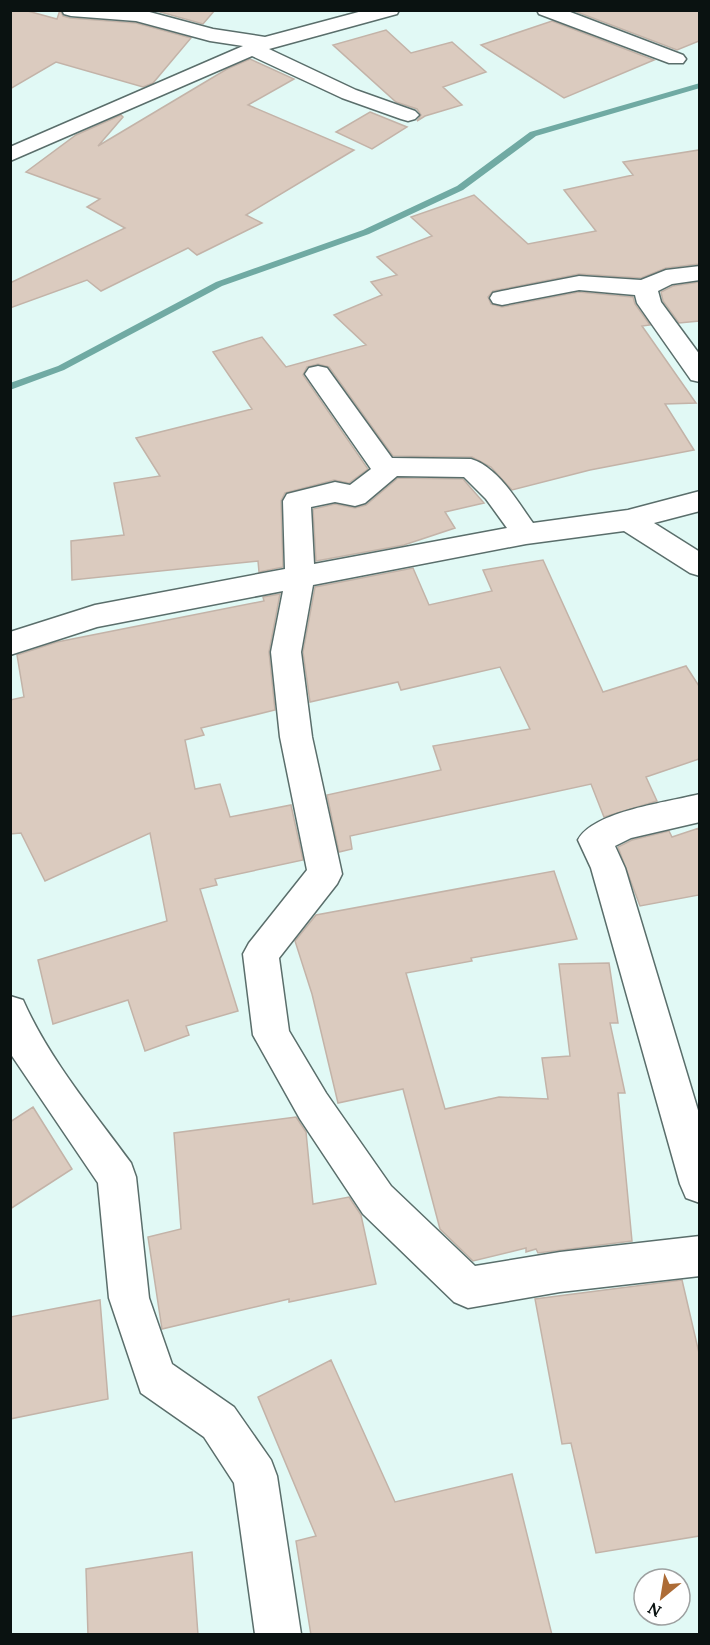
<svg xmlns="http://www.w3.org/2000/svg" width="710" height="1645" font-family="Lora,serif">
<rect width="100%" height="100%" fill="#e1f9f5"/>
<g fill="none" stroke-linecap="round" stroke-linejoin="round">
<!-- stream -->
<path fill="#70aaa3" fill-rule="evenodd" d="M 700,83 L 700,88 L 536,136 L 463,190 L 369,234 L 222,286 L 64,370 L 10,390 L 10,383 L 58,366 L 216,282 L 363,230 L 457,186 L 530,132 Z"/>
</g>
<!-- building -->
<path fill="#dbcbbf" stroke="#c3b3a8" stroke-width="1.5" d="M 10,10 L 24,10 L 57,19 L 60,10 L 63,16 L 70,18 L 136,23 L 191,38 L 153,83 L 143,87 L 56,62 L 10,89 Z
M 153,10 L 215,10 L 203,24 Z
M 583,10 L 699,10 L 699,41 L 677,50 L 577,12 Z
M 552,21 L 654,60 L 564,98 L 481,45 Z
M 386,30 L 411,53 L 452,42 L 486,72 L 443,87 L 462,105 L 425,116 L 417,121 L 421,115 L 417,109 L 396,102 L 333,45 Z
M 250,59 L 294,79 L 248,105 L 354,150 L 246,215 L 262,223 L 197,255 L 188,248 L 101,291 L 87,280 L 10,308 L 10,283 L 125,228 L 87,207 L 100,199 L 26,172 L 76,135 L 121,115 L 123,117 L 98,146 L 227,69 Z
M 370,112 L 407,127 L 372,149 L 336,132 Z
M 699,150 L 699,264 L 666,268 L 641,278 L 579,274 L 493,291 L 488,297 L 491,304 L 502,307 L 579,292 L 633,297 L 635,304 L 650,325 L 642,326 L 696,403 L 665,404 L 694,450 L 590,470 L 512,490 L 491,467 L 472,457 L 393,456 L 329,367 L 318,364 L 307,367 L 303,375 L 368,469 L 349,483 L 334,480 L 285,493 L 281,501 L 283,567 L 259,572 L 258,561 L 72,580 L 71,541 L 124,535 L 114,483 L 160,476 L 136,438 L 252,409 L 213,352 L 262,337 L 286,367 L 366,345 L 334,315 L 382,295 L 371,282 L 397,275 L 377,257 L 432,236 L 411,217 L 474,195 L 528,244 L 596,231 L 564,190 L 633,175 L 623,162 Z
M 699,282 L 699,321 L 679,323 L 663,301 L 661,292 L 673,286 Z
M 398,478 L 463,479 L 484,503 L 445,512 L 455,528 L 404,545 L 316,561 L 313,509 L 335,504 L 355,508 L 366,505 Z
M 543,560 L 603,692 L 686,666 L 699,686 L 699,759 L 646,777 L 657,801 L 604,817 L 591,784 L 350,836 L 352,849 L 339,852 L 327,795 L 441,770 L 433,746 L 530,729 L 500,667 L 401,690 L 398,682 L 310,702 L 303,652 L 315,587 L 413,568 L 429,605 L 492,591 L 483,570 Z
M 280,594 L 269,652 L 275,710 L 201,728 L 204,735 L 185,740 L 195,789 L 220,784 L 230,817 L 291,805 L 303,860 L 215,879 L 217,885 L 200,889 L 238,1011 L 186,1026 L 189,1035 L 145,1051 L 128,1000 L 53,1024 L 38,960 L 167,921 L 150,833 L 45,881 L 21,833 L 10,834 L 10,700 L 24,697 L 17,655 L 57,642 L 264,601 L 263,597 Z
M 699,828 L 699,895 L 640,906 L 618,847 L 632,840 L 669,831 L 672,837 Z
M 554,871 L 577,939 L 471,958 L 472,961 L 406,973 L 445,1109 L 499,1097 L 548,1099 L 542,1058 L 570,1056 L 559,964 L 609,963 L 618,1023 L 610,1023 L 625,1093 L 618,1093 L 632,1241 L 538,1253 L 536,1249 L 526,1252 L 526,1248 L 473,1261 L 440,1229 L 403,1089 L 338,1103 L 312,994 L 295,941 L 316,915 Z
M 33,1107 L 72,1169 L 10,1209 L 10,1122 Z
M 296,1117 L 306,1132 L 313,1204 L 349,1197 L 361,1215 L 376,1284 L 289,1302 L 289,1299 L 162,1329 L 148,1237 L 181,1229 L 174,1133 Z
M 682,1280 L 699,1353 L 699,1536 L 596,1553 L 571,1443 L 562,1444 L 535,1299 Z
M 100,1300 L 108,1399 L 10,1419 L 10,1317 Z
M 331,1360 L 395,1502 L 512,1474 L 552,1635 L 311,1635 L 296,1541 L 316,1536 L 258,1397 Z
M 192,1552 L 198,1635 L 88,1635 L 86,1569 Z"/>
<g fill="none" stroke-linecap="round" stroke-linejoin="round">
<!-- minor casing -->
<g stroke="#5a6e6b" stroke-width="3">
<path id="minor" d="M 62,10 L 142,10 L 213,29 L 265,37 L 366,10 L 399,10 L 397,14 L 269,49 L 356,90 L 415,111 L 419,115 L 415,119 L 408,121 L 401,119 L 342,98 L 252,56 L 10,161 L 10,147 L 243,46 L 210,41 L 136,21 L 71,16 L 64,14 Z
M 537,10 L 565,10 L 683,55 L 686,59 L 683,63 L 669,63 L 539,14 Z
M 700,266 L 700,280 L 672,284 L 658,291 L 661,302 L 700,355 L 700,382 L 691,380 L 637,303 L 635,295 L 579,290 L 502,305 L 493,303 L 490,298 L 493,293 L 502,291 L 579,276 L 641,280 L 666,270 Z
M 318,366 L 327,368 L 392,458 L 471,459 C 498,467 517,501 533,523 L 628,510 L 700,491 L 700,511 L 654,523 L 700,552 L 700,576 L 690,573 L 624,531 L 526,544 L 313,585 L 301,652 L 312,737 L 342,874 L 337,884 L 279,958 L 289,1031 L 326,1093 L 391,1186 L 475,1266 L 560,1252 L 700,1236 L 700,1276 L 560,1292 L 468,1308 L 454,1302 L 363,1214 L 300,1119 L 253,1035 L 243,954 L 249,943 L 307,870 L 280,737 L 271,652 L 283,591 L 97,627 L 10,655 L 10,632 L 95,605 L 285,569 L 283,501 L 287,494 L 335,482 L 350,485 L 371,469 L 305,374 L 309,368 ZM 397,476 L 464,477 L 486,499 L 507,528 L 314,564 L 311,507 L 335,502 L 355,506 L 365,503 Z
M 700,794 L 700,822 L 631,838 L 615,846 L 625,868 L 700,1117 L 700,1203 L 686,1198 L 680,1184 L 591,868 L 578,840 C 593,811 669,802 700,794 Z
M 10,996 L 23,1000 C 49,1059 93,1111 131,1163 L 136,1177 L 149,1298 L 172,1364 L 234,1407 L 271,1460 L 277,1476 L 301,1634 L 255,1634 L 234,1483 L 204,1437 L 141,1393 L 109,1298 L 98,1183 L 10,1053 Z"/>
</g>
<!-- minor -->
<use href="#minor" fill="#fff" fill-rule="evenodd"/>
</g>
<!-- border -->
<rect width="710" height="1645" fill="none" stroke="#0a1211" stroke-width="24"/>
<!-- north arrow -->
<g transform="translate(662 1597) rotate(210)"><circle r="28" fill="#ffffff" stroke="#9da0a0" stroke-width="1.5"/>
<path d="M0-4.5L10 22L0 15L-10 22Z" fill="#ad6c36"/>
<text y="-9" font-size="16" font-weight="bold" text-anchor="middle" fill="#0a1211">N</text>
</g>
</svg>
